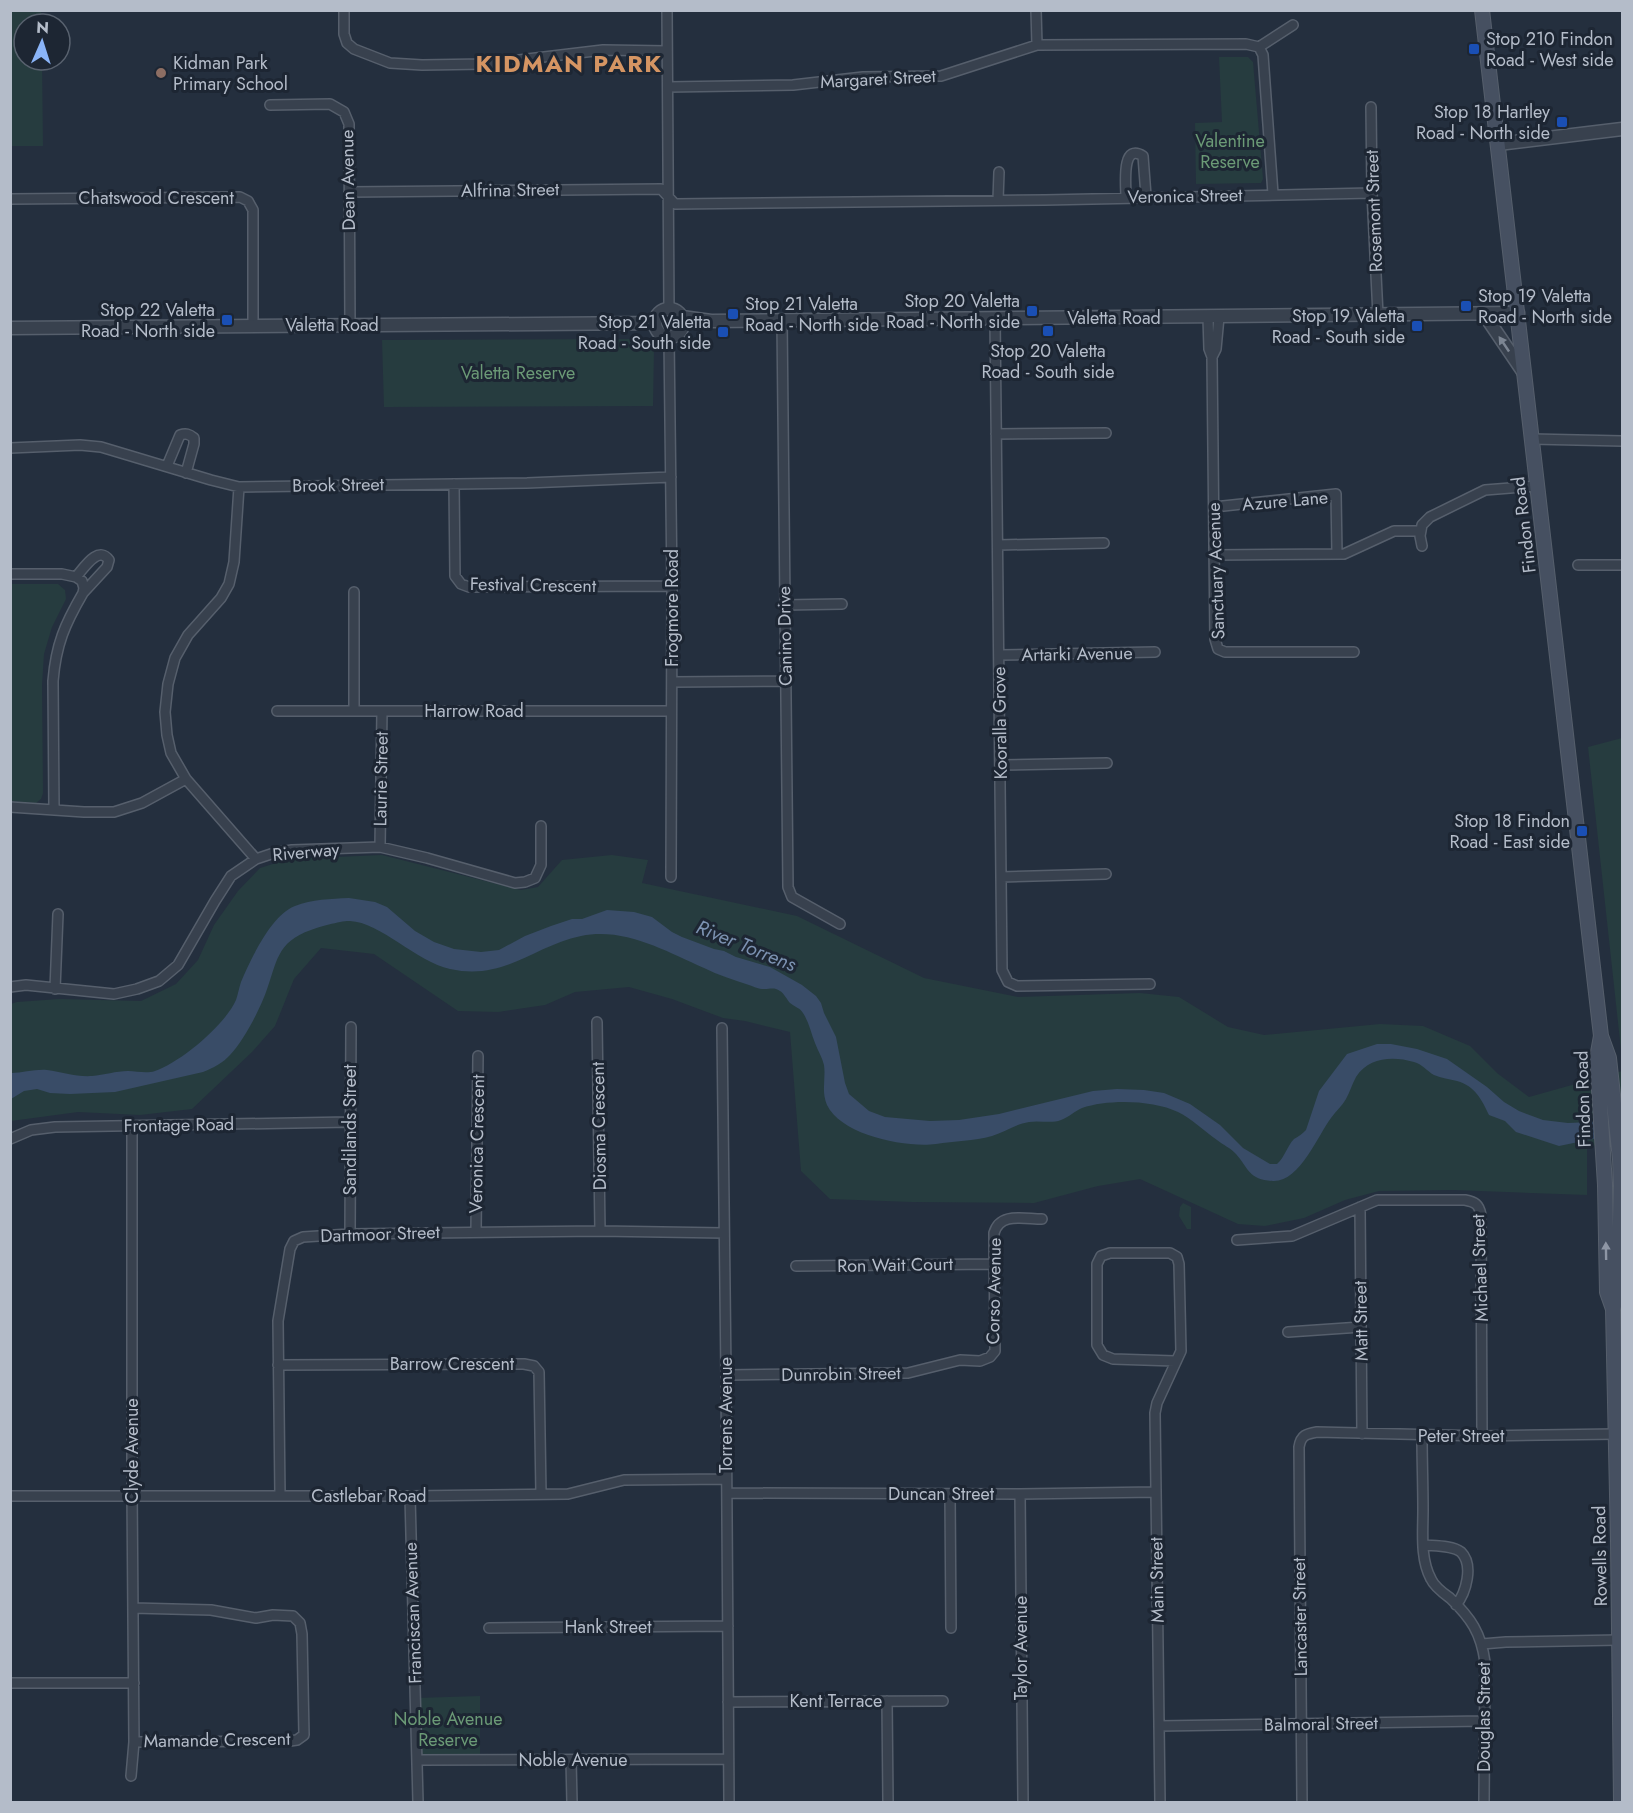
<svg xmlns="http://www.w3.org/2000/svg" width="1633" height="1813" font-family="Jost,sans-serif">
<rect width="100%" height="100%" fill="#242f3e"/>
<!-- green -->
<path fill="#263c3f" d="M 10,11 L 41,11 L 41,24 L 24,24 L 24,60 L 42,60 L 43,146 L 11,146 Z
M 1219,57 L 1248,57 L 1253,62 L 1263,179 L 1261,183 L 1196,184 L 1195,123 L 1222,122 Z
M 648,339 L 654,348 L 653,406 L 384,407 L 382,340 Z
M 11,584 L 58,584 L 65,590 L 66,599 L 52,627 L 44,654 L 42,685 L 43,793 L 41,799 L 36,803 L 11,801 Z
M 1622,738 L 1622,1059 L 1588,747 Z
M 382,855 L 521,890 L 538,887 L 562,860 L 612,855 L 648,860 L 642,883 L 797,916 L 924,978 L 1018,997 L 1140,993 L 1179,997 L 1228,1027 L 1264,1035 L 1380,1024 L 1423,1026 L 1470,1046 L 1497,1073 L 1529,1097 L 1622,1071 L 1622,1137 L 1587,1148 L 1587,1195 L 1453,1190 L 1379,1191 L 1345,1200 L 1304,1218 L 1265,1226 L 1238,1224 L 1140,1179 L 1098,1186 L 1034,1203 L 912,1202 L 830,1199 L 801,1171 L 790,1032 L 745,1021 L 723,1018 L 672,999 L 629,987 L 575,992 L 545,1005 L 498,1012 L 458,1011 L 374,954 L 321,948 L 294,979 L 275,1026 L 252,1052 L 192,1109 L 140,1115 L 78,1112 L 11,1121 L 11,1004 L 17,1002 L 59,999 L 141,1001 L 176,984 L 198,960 L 214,925 L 238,891 L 260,868 L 289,859 Z
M 1183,1203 L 1191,1207 L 1191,1229 L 1187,1229 L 1179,1216 L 1180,1207 Z
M 480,1696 L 480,1760 L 418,1760 L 416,1698 Z"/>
<!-- water -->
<path fill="#394c67" d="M 349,898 L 375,902 L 387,907 L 415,931 L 434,942 L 454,949 L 481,952 L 499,950 L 525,936 L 551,926 L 572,919 L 582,919 L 607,910 L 634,912 L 652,917 L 672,932 L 682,937 L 714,949 L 724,951 L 736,957 L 770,967 L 802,985 L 816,996 L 821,1003 L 824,1013 L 836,1037 L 845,1083 L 849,1094 L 869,1111 L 885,1117 L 930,1121 L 959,1120 L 999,1114 L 1093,1091 L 1117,1089 L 1144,1090 L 1164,1093 L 1190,1104 L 1220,1125 L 1243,1148 L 1270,1164 L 1277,1164 C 1285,1157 1287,1146 1294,1139 C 1299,1136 1302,1134 1306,1130 L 1319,1091 L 1347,1054 L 1377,1044 L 1391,1044 L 1417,1049 L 1447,1059 L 1487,1087 L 1504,1102 L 1519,1111 L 1543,1120 L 1568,1123 L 1591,1122 L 1622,1107 L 1622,1130 L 1593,1139 L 1559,1146 L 1516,1132 L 1505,1121 L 1489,1115 C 1482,1100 1475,1086 1457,1081 C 1450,1079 1441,1078 1434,1075 C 1427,1071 1422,1064 1414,1062 C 1393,1056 1369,1057 1356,1077 C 1352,1084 1350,1092 1346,1099 C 1342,1106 1336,1111 1331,1118 C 1318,1135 1300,1182 1273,1181 C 1249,1180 1249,1169 1236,1154 C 1231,1148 1223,1145 1217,1140 C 1204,1131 1192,1119 1178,1112 C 1153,1100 1108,1099 1082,1108 C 1075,1111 1069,1117 1061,1120 C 1051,1124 1040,1120 1029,1122 C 1016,1124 1005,1132 992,1136 C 974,1141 954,1141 936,1144 C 905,1148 841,1135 827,1105 C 821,1091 826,1079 824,1065 C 822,1057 818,1051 815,1043 C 811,1033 809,1022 803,1013 C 799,1007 796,1008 790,1003 C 788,1001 783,992 780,991 C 774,987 771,989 764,989 C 758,989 755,987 749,985 C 734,980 718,975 704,968 C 665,951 625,927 581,936 C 533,946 505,981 450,969 C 417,962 380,922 350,921 C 344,920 317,927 311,930 C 276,942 277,963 266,992 C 260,1009 243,1042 230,1055 C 223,1063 213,1068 203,1072 L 115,1092 L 70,1094 L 50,1093 L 37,1089 L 24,1091 L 11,1099 L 11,1073 C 23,1073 35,1069 47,1070 C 62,1072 76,1077 92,1076 C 104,1075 116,1071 128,1071 C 137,1071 146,1074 155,1071 C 181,1062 225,1025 236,1000 C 238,994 239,988 241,982 C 251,959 271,915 295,906 C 312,899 331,899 349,898 Z"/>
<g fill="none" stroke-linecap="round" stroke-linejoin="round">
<!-- minor casing -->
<g stroke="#565f6c" stroke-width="12">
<path id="minor" d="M 344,10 L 344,34 L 347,43 L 354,49 L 390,63 L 422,65 L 485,64 L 603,50 L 667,51
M 667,10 L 669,309
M 1036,10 L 1037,45
M 1259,47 L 1263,55 L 1273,194
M 668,87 L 793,85 L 863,77 L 941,76 L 1037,45 L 1246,44 L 1259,47 L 1293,25
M 270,105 L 330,104 L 344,112 L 349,124 L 350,325
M 1371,107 L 1372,193 L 1378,315
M 349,192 L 661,189 L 675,204 L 1045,200 L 1372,193
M 1126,197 C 1126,185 1121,142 1143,156 L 1146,196
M 10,199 L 240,197 L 248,201 L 253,210 L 253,326
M 998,200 L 999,172
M 1208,317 L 1209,349 L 1212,357 L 1215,639 L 1218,649 L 1225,652 L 1354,652
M 995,319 L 1002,970 L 1008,982 L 1017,986 L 1150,984
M 782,320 L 788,887 L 792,897 L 840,924
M 669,338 L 672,586 L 671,877
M 1212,357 L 1216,349 L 1219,317
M 996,434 L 1106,433
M 1532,439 L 1622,441
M 10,448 L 80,445 L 101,447 L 211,480 L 239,487 L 527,483 L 671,477
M 167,466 L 180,435 C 186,433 189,434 194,438 L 194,444 L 186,473
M 454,484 L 455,576 L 461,584 L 469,587 L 672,586
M 239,487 L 234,562 L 229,584 L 221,598 L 188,635 L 175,658 L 168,684 L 165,712 L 167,735 L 171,753 L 186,779 L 256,859
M 1214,507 L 1336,494 L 1337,554
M 998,545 L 1104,543
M 1422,546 L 1420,536 L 1422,525 L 1430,517 L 1485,490 L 1537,486
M 1215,555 L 1344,554 L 1394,531 L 1421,531
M 1578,565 L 1622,565
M 10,574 L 62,574 L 76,577 L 82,581 L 84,588 L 83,593 C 65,624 56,644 53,681 L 54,809
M 76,577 C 84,568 98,545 109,560 L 107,567 L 83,593
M 784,605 L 842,604
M 999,655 L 1155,652
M 672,682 L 786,681
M 277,711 L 671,711
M 354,711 L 354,592
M 1000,765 L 1107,763
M 10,807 L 84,812 L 114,812 L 142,803 L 186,779
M 380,847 L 382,711
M 1001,877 L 1106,874
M 10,987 L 26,985 L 114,994 L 137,989 L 159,981 L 178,965 L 215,901 L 231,876 L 256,859 L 274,853 L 292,850 L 380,847 L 427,858 L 515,883 L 525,882 L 535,878 L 541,865 L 541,826
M 55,989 L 58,914
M 597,1022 L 600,1231
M 722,1028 L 726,1375 L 729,1802
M 10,1139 L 31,1130 L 55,1127 L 350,1122
M 1360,1207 L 1362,1434
M 476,1231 L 478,1056
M 350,1234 L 351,1027
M 1237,1240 L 1292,1236 L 1377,1200 L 1465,1200 C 1475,1202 1479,1204 1481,1215 L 1482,1436
M 796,1266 L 994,1264
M 1288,1332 L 1361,1327
M 278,1365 L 524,1364 L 534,1366 L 539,1372 L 541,1494
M 726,1375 L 908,1373 L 960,1360 L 980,1361 L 990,1357 L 995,1351 L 994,1233 C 1000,1212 1024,1219 1042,1219
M 1422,1436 C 1422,1460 1423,1485 1423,1510 C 1423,1532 1420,1559 1431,1579 C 1434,1586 1443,1593 1450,1598 C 1471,1618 1481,1633 1485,1662 L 1484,1802
M 727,1493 L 1020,1494 L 1156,1492
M 950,1494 L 951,1628
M 1020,1494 L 1023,1802
M 10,1496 L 410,1496 L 568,1494 L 624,1480 L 726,1479
M 280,1496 L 278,1321 L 290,1249 L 294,1241 L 303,1237 L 350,1234 L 600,1231 L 724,1233
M 410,1496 L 418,1802
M 1424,1545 C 1434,1546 1452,1545 1461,1552 C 1474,1565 1466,1593 1456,1605
M 133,1608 L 211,1610 L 256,1618 L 273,1615 L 293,1616 L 300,1623 L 302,1634 L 304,1735 L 297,1740 L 290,1741 L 134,1742
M 489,1628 L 728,1626
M 1482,1644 L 1506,1642 L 1619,1640
M 10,1683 L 134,1683
M 887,1701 L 888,1802
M 728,1702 L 943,1701
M 1159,1726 L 1484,1721
M 418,1760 L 728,1759
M 571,1760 L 572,1802
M 131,1776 L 134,1742 L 132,1490 L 132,1126
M 1160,1802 L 1155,1413 L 1157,1403 L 1181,1351 L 1179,1264 L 1177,1257 L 1170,1253 L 1110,1253 L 1101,1256 L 1097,1264 L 1097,1345 L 1103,1355 L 1113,1359 L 1175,1361
M 1302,1802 L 1299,1447 C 1301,1435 1306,1434 1317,1432 L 1482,1436 L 1616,1434"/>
</g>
<!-- tertiary casing -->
<g stroke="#565f6c" stroke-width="15">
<path id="tertiary" d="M 1498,144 L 1622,129
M655 323a14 14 0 1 1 28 0a14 14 0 1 1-28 0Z
M 1484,314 L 1524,373
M 682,317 L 711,321 L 1518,313
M 10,328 L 654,323"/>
</g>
<!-- secondary casing -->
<g stroke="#565f6c" stroke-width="16">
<path id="secondary" d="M 1482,10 L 1601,1036 L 1609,1058 L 1620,1159 L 1621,1186 L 1618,1292 L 1613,1309 L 1618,1541 L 1621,1802
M 1601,1036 L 1597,1058 L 1605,1185 L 1607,1292 L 1613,1309"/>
</g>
<!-- minor -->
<use href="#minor" stroke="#38414e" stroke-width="9"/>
<!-- tertiary -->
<use href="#tertiary" stroke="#38414e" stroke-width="12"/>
<!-- secondary -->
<use href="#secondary" stroke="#465061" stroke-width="14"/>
</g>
<!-- one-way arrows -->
<defs><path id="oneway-solid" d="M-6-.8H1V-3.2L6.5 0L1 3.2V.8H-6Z" transform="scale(1.5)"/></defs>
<use fill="#7c8592" href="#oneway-solid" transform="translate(1504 344) rotate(-124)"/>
<use fill="#8e96a5" href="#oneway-solid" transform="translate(1606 1251) rotate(-91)"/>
<!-- markers -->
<g fill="#1a4fb4" stroke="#1d2633" stroke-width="2">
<rect x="1468" y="43" width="12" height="12" rx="3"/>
<rect x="1556" y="116" width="12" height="12" rx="3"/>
<rect x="1460" y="300" width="12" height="12" rx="3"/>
<rect x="1026" y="305" width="12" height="12" rx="3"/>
<rect x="727" y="308" width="12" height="12" rx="3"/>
<rect x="221" y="314" width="12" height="12" rx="3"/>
<rect x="1411" y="320" width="12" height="12" rx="3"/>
<rect x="1042" y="325" width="12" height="12" rx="3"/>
<rect x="717" y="326" width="12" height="12" rx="3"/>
<rect x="1576" y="825" width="12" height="12" rx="3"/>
</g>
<circle fill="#8d6e63" stroke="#1d2633" stroke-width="2" cx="161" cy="73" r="6"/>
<g text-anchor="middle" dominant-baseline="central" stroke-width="6" stroke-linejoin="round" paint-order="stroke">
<!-- poi labels -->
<g font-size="18" fill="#b4bcc9" stroke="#1d2633" text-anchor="end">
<text x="1486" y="39" text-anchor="start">Stop 210 Findon<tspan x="1486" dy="21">Road - West side</tspan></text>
<text x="173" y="63" text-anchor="start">Kidman Park<tspan x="173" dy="21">Primary School</tspan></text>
<text x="1550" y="112">Stop 18 Hartley<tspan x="1550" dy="21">Road - North side</tspan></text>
<text x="1478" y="296" text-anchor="start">Stop 19 Valetta<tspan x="1478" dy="21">Road - North side</tspan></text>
<text x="1020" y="301">Stop 20 Valetta<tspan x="1020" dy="21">Road - North side</tspan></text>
<text x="745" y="304" text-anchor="start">Stop 21 Valetta<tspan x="745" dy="21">Road - North side</tspan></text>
<text x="215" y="310">Stop 22 Valetta<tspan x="215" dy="21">Road - North side</tspan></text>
<text x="1405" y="316">Stop 19 Valetta<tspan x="1405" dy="21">Road - South side</tspan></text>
<text x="711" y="322">Stop 21 Valetta<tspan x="711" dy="21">Road - South side</tspan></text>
<text x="1048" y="351" text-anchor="middle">Stop 20 Valetta<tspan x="1048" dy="21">Road - South side</tspan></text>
<text x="1570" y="821">Stop 18 Findon<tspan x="1570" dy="21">Road - East side</tspan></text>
</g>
<!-- street labels -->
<g font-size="18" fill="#b4bcc9" stroke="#1d2633">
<text transform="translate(878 79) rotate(-3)">Margaret Street</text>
<text transform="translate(348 180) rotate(-91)">Dean Avenue</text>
<text transform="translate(510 190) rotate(-1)">Alfrina Street</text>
<text transform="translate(1185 196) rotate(-1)">Veronica Street</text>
<text x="156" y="198">Chatswood Crescent</text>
<text transform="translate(1374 211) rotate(-92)">Rosemont Street</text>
<text x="1114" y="318">Valetta Road</text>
<text x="332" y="325">Valetta Road</text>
<text transform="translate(338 485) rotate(-1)">Brook Street</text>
<text transform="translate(1285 501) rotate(-5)">Azure Lane</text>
<text transform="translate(1524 525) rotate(-97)">Findon Road</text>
<text transform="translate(1216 571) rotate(-92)">Sanctuary Acenue</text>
<text transform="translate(533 585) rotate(1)">Festival Crescent</text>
<text transform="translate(672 608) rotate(-90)">Frogmore Road</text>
<text transform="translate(785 636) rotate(-91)">Canino Drive</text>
<text transform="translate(1077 654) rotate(-1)">Artarki Avenue</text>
<text x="474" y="711">Harrow Road</text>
<text transform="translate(1000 723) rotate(-91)">Kooralla Grove</text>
<text transform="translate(381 779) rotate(-89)">Laurie Street</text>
<text transform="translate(306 852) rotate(-5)">Riverway</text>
<text transform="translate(1583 1099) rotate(-92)">Findon Road</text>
<text transform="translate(179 1125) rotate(-1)">Frontage Road</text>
<text transform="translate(599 1126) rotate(-91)">Diosma Crescent</text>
<text transform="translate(350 1130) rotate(-90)">Sandilands Street</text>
<text transform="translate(477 1144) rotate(-89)">Veronica Crescent</text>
<text transform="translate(380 1234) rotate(-2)">Dartmoor Street</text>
<text transform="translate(895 1265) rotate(-1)">Ron Wait Court</text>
<text transform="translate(1480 1268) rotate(-92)">Michael Street</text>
<text transform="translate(994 1291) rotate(-89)">Corso Avenue</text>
<text transform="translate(1361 1321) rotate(-91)">Matt Street</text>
<text x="452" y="1364">Barrow Crescent</text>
<text transform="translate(841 1374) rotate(-1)">Dunrobin Street</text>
<text transform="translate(726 1415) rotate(-90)">Torrens Avenue</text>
<text x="1461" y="1436">Peter Street</text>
<text transform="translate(132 1451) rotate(-90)">Clyde Avenue</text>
<text x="941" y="1494">Duncan Street</text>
<text x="369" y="1496">Castlebar Road</text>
<text transform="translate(1600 1556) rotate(-91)">Rowells Road</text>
<text transform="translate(1157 1580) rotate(-91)">Main Street</text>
<text transform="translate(413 1613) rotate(-92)">Franciscan Avenue</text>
<text transform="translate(1300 1617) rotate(-91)">Lancaster Street</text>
<text x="608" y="1627">Hank Street</text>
<text transform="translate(1021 1648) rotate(-90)">Taylor Avenue</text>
<text x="836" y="1701">Kent Terrace</text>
<text transform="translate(1484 1717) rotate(-90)">Douglas Street</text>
<text transform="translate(1321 1724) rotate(-1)">Balmoral Street</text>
<text transform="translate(217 1740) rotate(-1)">Mamande Crescent</text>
<text x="573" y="1760">Noble Avenue</text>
</g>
<!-- park labels -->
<g font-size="18" fill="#6b9a76" stroke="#1d2633">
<text x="1230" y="141">Valentine<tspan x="1230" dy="21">Reserve</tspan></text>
<text x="518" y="373">Valetta Reserve</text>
<text x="448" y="1719">Noble Avenue<tspan x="448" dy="21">Reserve</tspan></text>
</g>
<!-- water labels -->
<g font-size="20" font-style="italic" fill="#7c92b1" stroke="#1d2633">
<text transform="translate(746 946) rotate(22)">River Torrens</text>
</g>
<!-- district labels -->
<g font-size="24" font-weight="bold" letter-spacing="1.5" fill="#d59563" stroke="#1d2633">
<text x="569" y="63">KIDMAN PARK</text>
</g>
</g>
<!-- border -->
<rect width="1633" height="1813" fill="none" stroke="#b4bcc9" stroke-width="24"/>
<!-- north arrow -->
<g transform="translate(42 42) rotate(3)"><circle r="28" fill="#1d2633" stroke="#59626f" stroke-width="1.5"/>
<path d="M0-4.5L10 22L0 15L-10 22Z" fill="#8ab4f8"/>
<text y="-9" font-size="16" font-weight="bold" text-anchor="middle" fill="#b4bcc9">N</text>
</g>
</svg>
